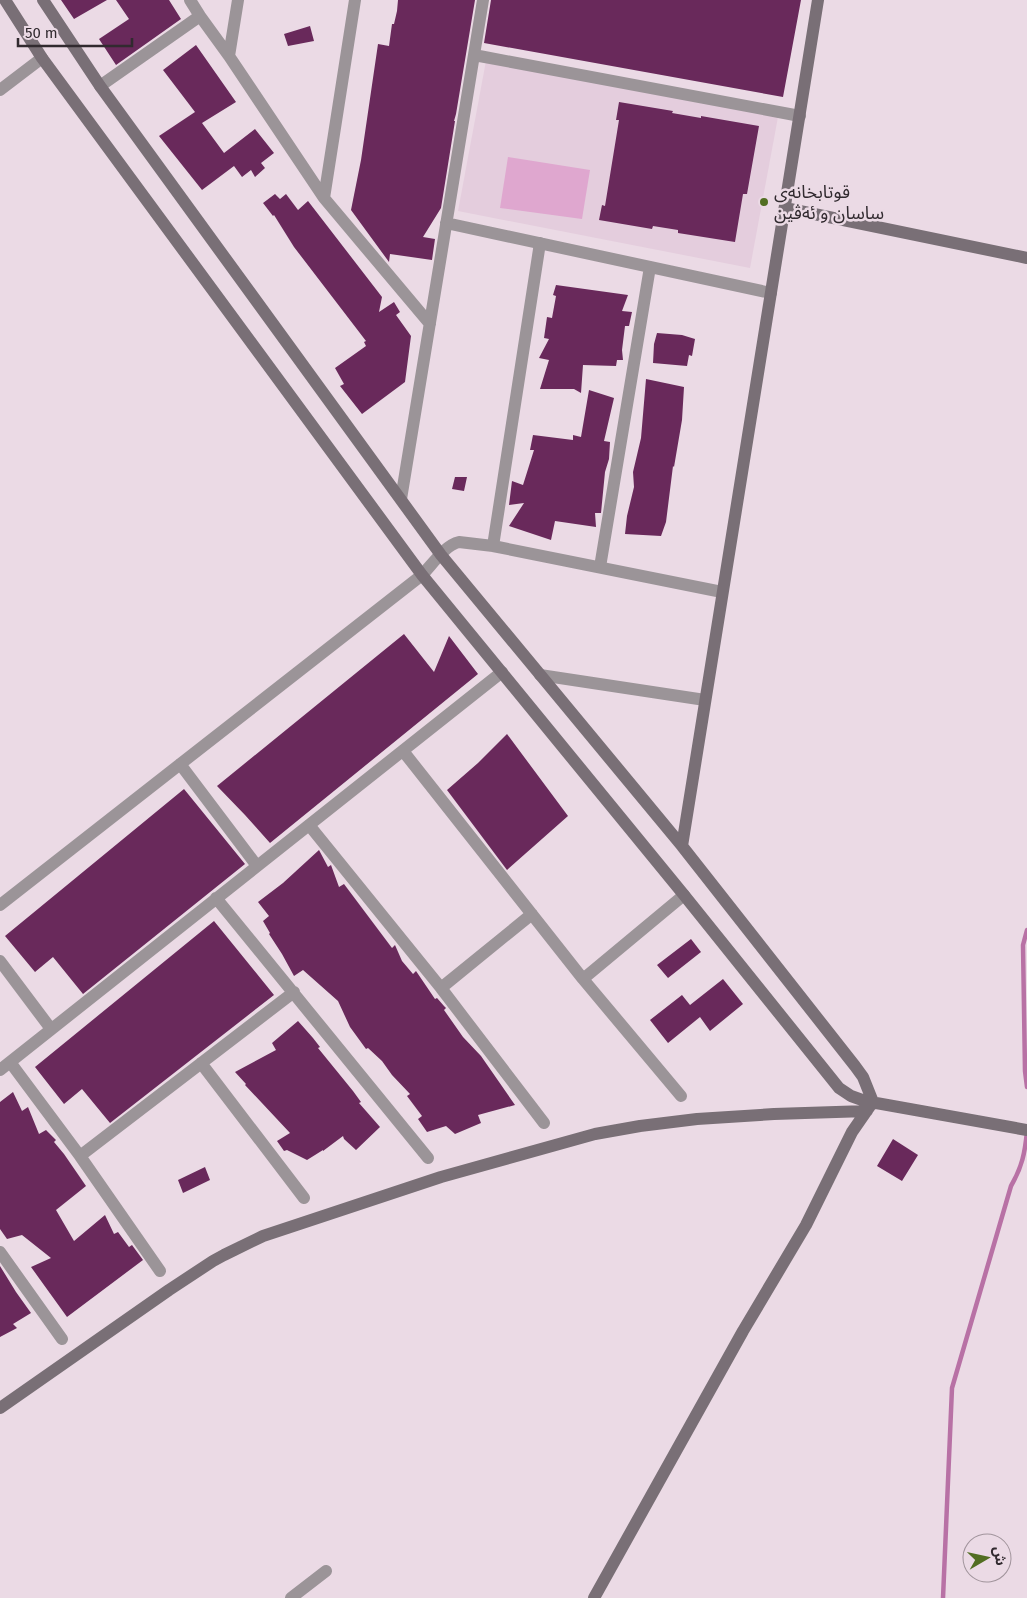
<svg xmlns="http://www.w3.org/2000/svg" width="1027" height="1598" font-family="'Fira Sans','Noto Sans Arabic',sans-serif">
<rect width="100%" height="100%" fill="#ebdae5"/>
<!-- built -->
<path fill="#e4cddd" d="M 486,61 L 778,117 L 750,268 L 458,211 Z"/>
<!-- green -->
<path fill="#dfa7cf" d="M 508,157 L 590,170 L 582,219 L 500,208 Z"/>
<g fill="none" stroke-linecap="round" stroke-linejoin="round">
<!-- stream -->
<path stroke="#b871a5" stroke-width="4.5" d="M 1027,930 L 1023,945 L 1025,1071 L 1027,1087
M 943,1598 L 952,1388 L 1011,1186 C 1022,1167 1025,1153 1027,1131"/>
</g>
<!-- building -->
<path fill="#69295b" d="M 61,0 L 107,0 L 74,19 Z
M 116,0 L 169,0 L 181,19 L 116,65 L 99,39 L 129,19 Z
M 398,0 L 475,0 L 456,114 L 454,121 L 455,121 L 441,208 L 423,237 L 435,239 L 432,260 L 390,254 L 389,262 L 351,210 L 361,160 L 378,44 L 389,46 L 392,24 L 394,24 L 397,11 Z
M 491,0 L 801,0 L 783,97 L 484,43 Z
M 310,26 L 314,41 L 288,46 L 284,34 Z
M 196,45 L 236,102 L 202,123 L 224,153 L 255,129 L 274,153 L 261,163 L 265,168 L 255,177 L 251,170 L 242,177 L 234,166 L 202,190 L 159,136 L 195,112 L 163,70 Z
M 619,102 L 673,111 L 672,113 L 701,118 L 701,116 L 759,126 L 747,194 L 743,194 L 735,242 L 678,233 L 678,230 L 653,226 L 652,229 L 599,220 L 602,205 L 605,206 L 619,120 L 616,120 Z
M 275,194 L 280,199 L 286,194 L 298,210 L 308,201 L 382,297 L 379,312 L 394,302 L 400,312 L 396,315 L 411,336 L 405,382 L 362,414 L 340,386 L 344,384 L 335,368 L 366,346 L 364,342 L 366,341 L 294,247 L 274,215 L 273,216 L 263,203 Z
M 556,285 L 628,295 L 622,311 L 632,312 L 629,326 L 625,326 L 622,350 L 623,360 L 617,360 L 616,366 L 583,365 L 581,393 L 574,389 L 540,389 L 549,360 L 539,358 L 549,339 L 544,338 L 547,317 L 552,318 L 556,296 L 553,295 Z
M 657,333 L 682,335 L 695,339 L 692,356 L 689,355 L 687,366 L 653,363 L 654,344 Z
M 646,379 L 684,387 L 682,420 L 674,467 L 673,466 L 666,522 L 661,536 L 625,534 L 627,516 L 634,487 L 633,472 L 641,438 Z
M 589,390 L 614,398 L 604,441 L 610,442 L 609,459 L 605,472 L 601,513 L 595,513 L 596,527 L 555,521 L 551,540 L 509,526 L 524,503 L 509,505 L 512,481 L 523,485 L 534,450 L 530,450 L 533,435 L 573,440 L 573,435 L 581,437 Z
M 455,477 L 467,477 L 464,491 L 452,489 Z
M 404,634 L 434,672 L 449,636 L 478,674 L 270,843 L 245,815 L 217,786 Z
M 507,734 L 568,816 L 507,870 L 447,790 L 478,763 Z
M 184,789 L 245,864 L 83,994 L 53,957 L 35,972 L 5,936 Z
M 319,850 L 328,867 L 331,865 L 339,887 L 344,884 L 392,948 L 395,945 L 402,961 L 413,974 L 416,971 L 435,999 L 437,998 L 444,1006 L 446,1008 L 444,1010 L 463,1037 L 481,1056 L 515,1105 L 478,1115 L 481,1123 L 455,1134 L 446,1126 L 427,1132 L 418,1119 L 422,1116 L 407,1096 L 410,1094 L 392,1075 L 382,1061 L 368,1048 L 366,1049 L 350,1027 L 338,1001 L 303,970 L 294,976 L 282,954 L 269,934 L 270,933 L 263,921 L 269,916 L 258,902 L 283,883 Z
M 214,921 L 274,995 L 110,1123 L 82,1089 L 64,1104 L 35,1067 Z
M 691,939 L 701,952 L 668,978 L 657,965 Z
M 723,979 L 743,1004 L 710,1031 L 700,1017 L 668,1043 L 650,1020 L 682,995 L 690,1005 Z
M 298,1021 L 313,1038 L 320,1047 L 318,1048 L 353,1091 L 361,1102 L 359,1103 L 380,1127 L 356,1150 L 344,1139 L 343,1136 L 323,1151 L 323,1150 L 307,1160 L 287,1150 L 284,1151 L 277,1141 L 290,1133 L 245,1085 L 246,1084 L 235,1072 L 276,1050 L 272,1043 Z
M 13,1092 L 22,1111 L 28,1107 L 39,1134 L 46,1130 L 56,1140 L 54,1142 L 64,1154 L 86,1186 L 56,1210 L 74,1241 L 105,1215 L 114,1234 L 118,1232 L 129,1247 L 132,1245 L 143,1260 L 67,1317 L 31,1267 L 51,1258 L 22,1235 L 7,1239 L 0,1229 L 0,1102 Z
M 893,1139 L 918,1155 L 902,1181 L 877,1166 Z
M 205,1167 L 210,1180 L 183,1193 L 178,1180 Z
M 0,1266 L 16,1292 L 31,1313 L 13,1324 L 17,1328 L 0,1337 Z"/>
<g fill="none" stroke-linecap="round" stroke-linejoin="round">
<!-- street -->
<path stroke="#9b9498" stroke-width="12" d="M 190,0 L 200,16 L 229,56 L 324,198 L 430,324
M 474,55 L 800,116
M 229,56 L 238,0
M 100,86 L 200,16
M 0,90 L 42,58
M 324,198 L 355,0
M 446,223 L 771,293
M 401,499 L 483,0
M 493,546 L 540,243
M 600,567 L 650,267
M 540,675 L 705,700
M 403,751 L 583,979 L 681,1096
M 180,764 L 257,866
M 309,825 L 441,988 L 544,1123
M 216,898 L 428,1158
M 0,905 L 422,575 C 432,565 445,545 459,542 L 493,546 L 722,592
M 0,961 L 51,1029
M 583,979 L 684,895
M 441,988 L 532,914
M 10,1062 L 80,1156 L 160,1271
M 201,1063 L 304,1198
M 0,1070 L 502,672
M 80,1156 L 294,992
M 0,1252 L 62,1339
M 291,1598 L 326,1571"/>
<!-- secondary -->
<path stroke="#796f76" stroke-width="12" d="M 5,0 L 42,58 L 422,575 L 684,895 L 839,1088 L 851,1096 L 865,1101 L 1027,1130
M 43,0 L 100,86 L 441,555 L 682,846 L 855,1066 L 863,1077 L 873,1102
M 785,208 L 1027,258
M 682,846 L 818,0
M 0,1408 L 169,1290 L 213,1261 L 224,1255 L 263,1236 L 441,1177 L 595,1134 L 640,1126 L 697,1119 L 774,1114 L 867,1111
M 594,1598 L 743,1331 L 806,1225 L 852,1132 L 870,1106"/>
</g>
<!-- markers -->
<circle fill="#526e22" stroke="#ebdae5" stroke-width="2" cx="764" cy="202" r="5"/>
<g text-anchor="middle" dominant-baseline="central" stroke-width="5" stroke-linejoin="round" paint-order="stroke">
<!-- poi labels -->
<g font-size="18" fill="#312a2f" stroke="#ebdae5" text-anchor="start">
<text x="774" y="192">قوتابخانەی<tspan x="774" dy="21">ساسان و ئەڤین</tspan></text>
</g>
</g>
<!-- north arrow -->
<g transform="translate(987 1558) rotate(81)"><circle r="24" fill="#ebdae5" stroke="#a1949c"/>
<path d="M0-4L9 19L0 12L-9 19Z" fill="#526e22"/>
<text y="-8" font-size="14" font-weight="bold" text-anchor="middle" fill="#312a2f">ش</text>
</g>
<!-- scale -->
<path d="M18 38v8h114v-8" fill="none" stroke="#312a2f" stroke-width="2.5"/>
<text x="25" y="38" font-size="15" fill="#312a2f" stroke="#ebdae5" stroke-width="4" paint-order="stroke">50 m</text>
</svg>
